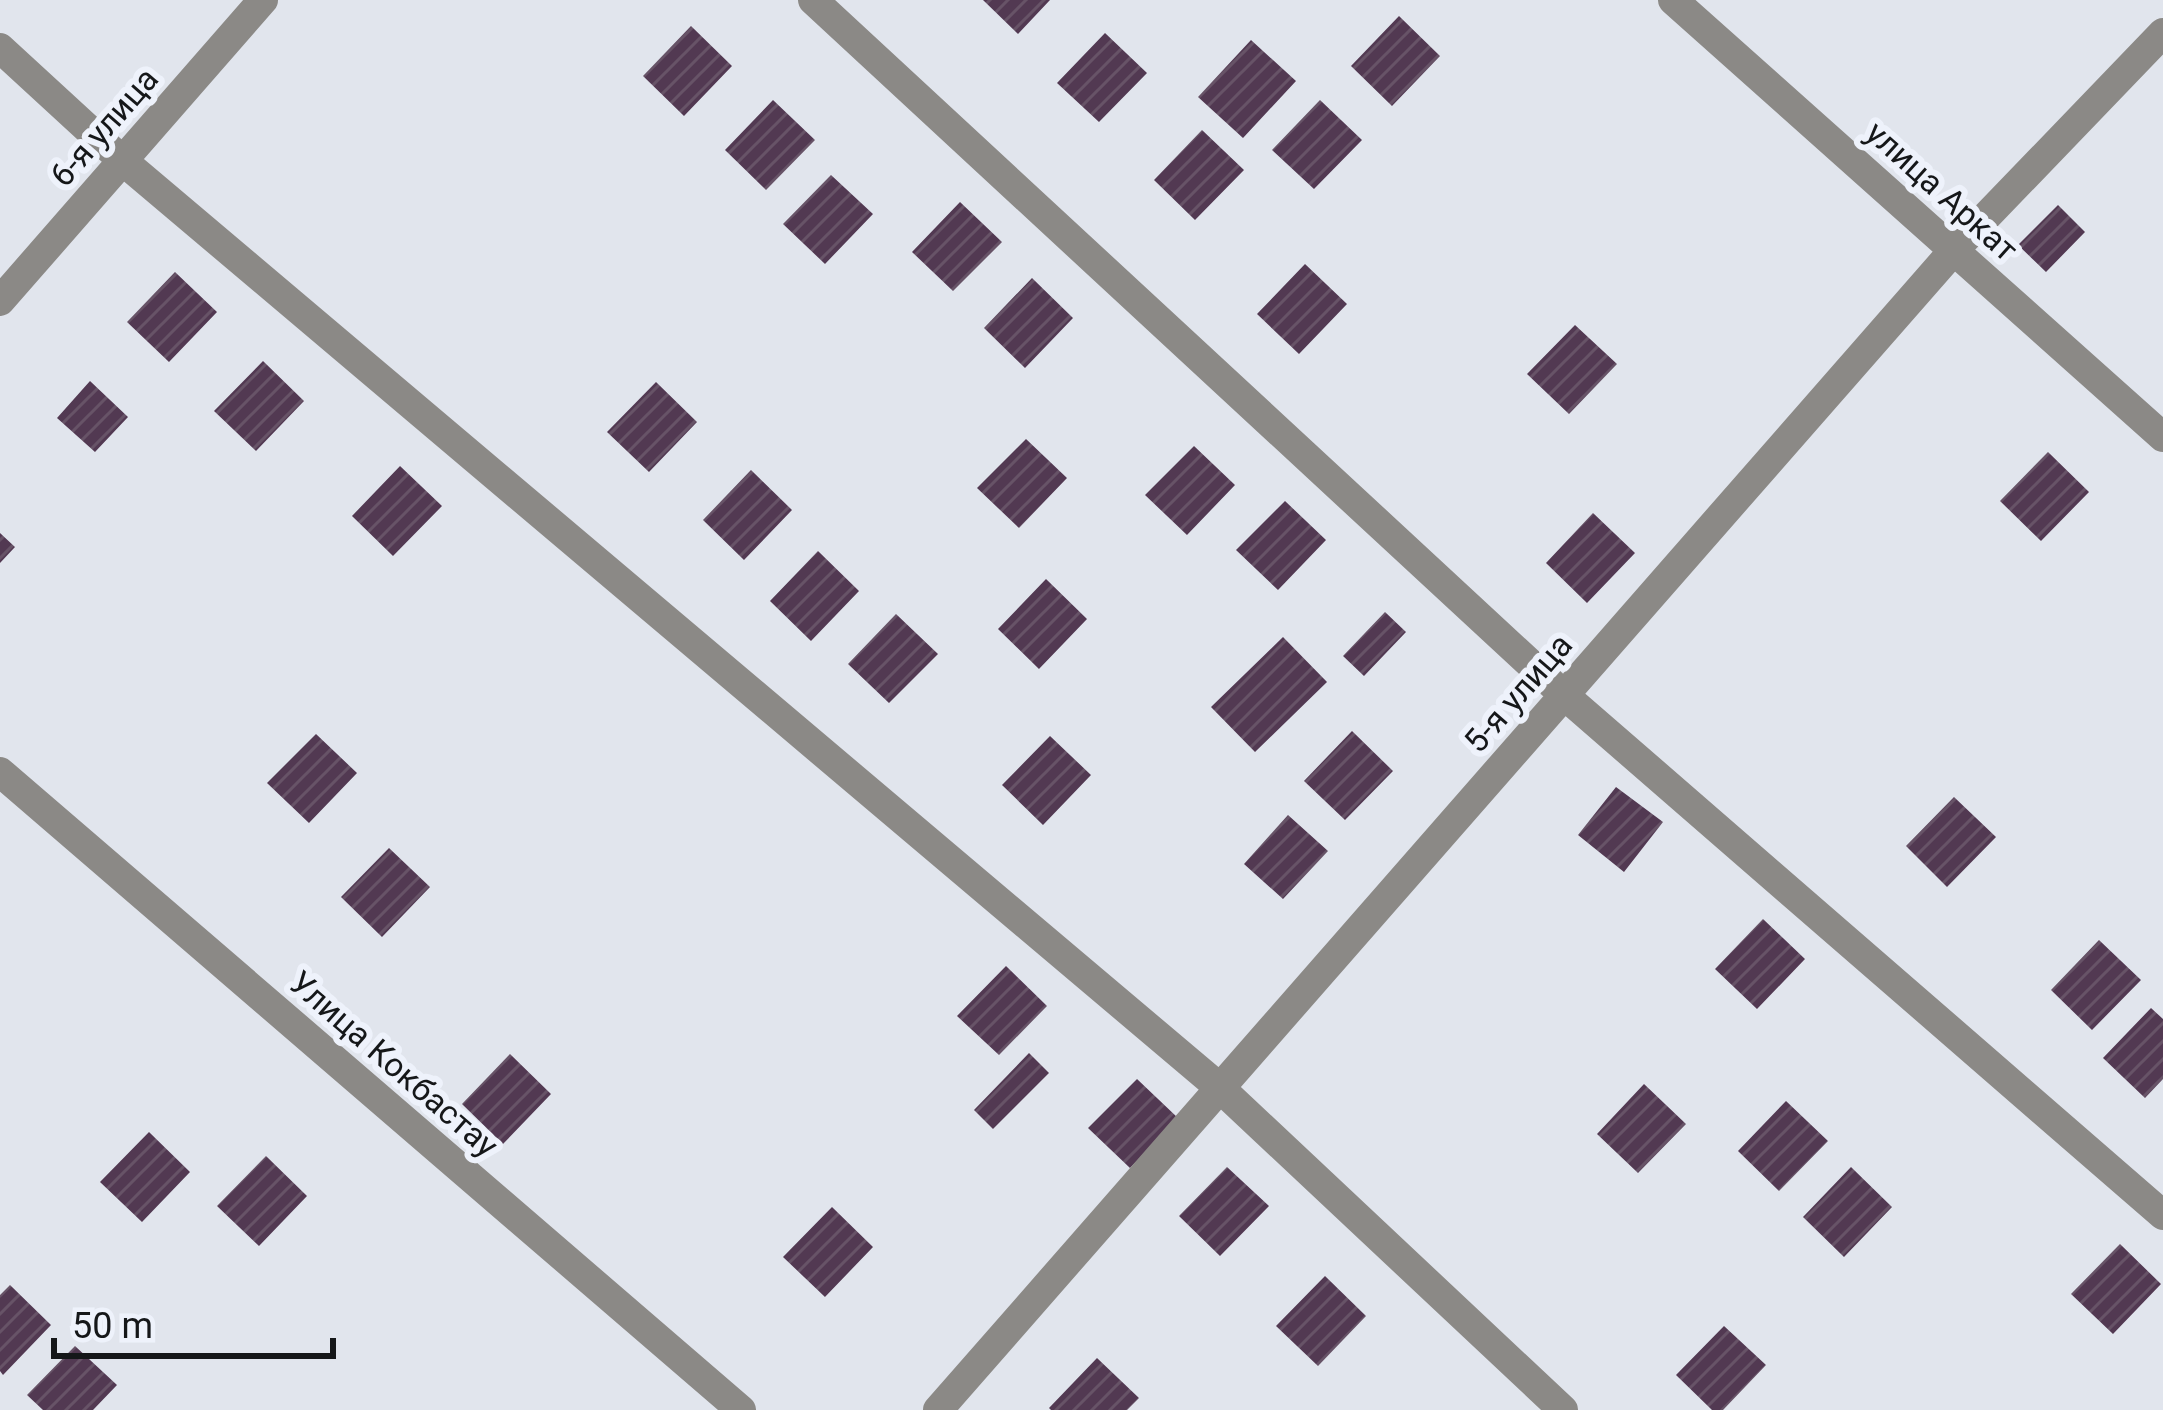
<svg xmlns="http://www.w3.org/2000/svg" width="2163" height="1410" font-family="Roboto,sans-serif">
<defs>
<pattern id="building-hatch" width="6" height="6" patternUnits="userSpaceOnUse" patternTransform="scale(3)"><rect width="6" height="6" fill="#523952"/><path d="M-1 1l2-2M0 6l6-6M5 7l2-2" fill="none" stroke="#675367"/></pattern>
</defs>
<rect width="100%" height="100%" fill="#e1e5ed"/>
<!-- building -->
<path fill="url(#building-hatch)" d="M 983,0 L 1050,0 L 1018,34 Z
M 1399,16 L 1440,56 L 1392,106 L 1351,66 Z
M 691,26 L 732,66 L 684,116 L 643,76 Z
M 1105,33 L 1147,73 L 1099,122 L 1057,83 Z
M 1251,40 L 1296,81 L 1243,138 L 1198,97 Z
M 773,100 L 815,140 L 766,190 L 725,150 Z
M 1320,100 L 1362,140 L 1314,189 L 1272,150 Z
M 1202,130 L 1244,170 L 1195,220 L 1154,180 Z
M 831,175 L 873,214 L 825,264 L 783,224 Z
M 960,202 L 1002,242 L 953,291 L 912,252 Z
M 2058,205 L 2085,232 L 2046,272 L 2018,245 Z
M 1305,264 L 1347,304 L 1299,354 L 1257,314 Z
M 175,272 L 217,312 L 169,362 L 127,322 Z
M 1032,278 L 1073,318 L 1025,368 L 984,328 Z
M 1575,325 L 1617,364 L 1569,414 L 1527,374 Z
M 263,361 L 304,401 L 256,451 L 214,411 Z
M 90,381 L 128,417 L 95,452 L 57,418 Z
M 656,382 L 697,422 L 649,472 L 607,432 Z
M 1026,439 L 1067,478 L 1019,528 L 977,488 Z
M 1194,446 L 1235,485 L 1187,535 L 1145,495 Z
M 2048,452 L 2089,492 L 2041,541 L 2000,501 Z
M 400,466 L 442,506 L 393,556 L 352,516 Z
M 751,470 L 792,510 L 744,560 L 703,520 Z
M 1285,501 L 1326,540 L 1278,590 L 1236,550 Z
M 1593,513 L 1635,553 L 1587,603 L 1546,563 Z
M 0,533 L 15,547 L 0,563 Z
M 818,551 L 859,591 L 811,641 L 770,601 Z
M 1046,579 L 1087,619 L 1039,669 L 998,629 Z
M 1385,612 L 1406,632 L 1364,676 L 1343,656 Z
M 896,614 L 938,654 L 889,703 L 848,664 Z
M 1283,637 L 1327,682 L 1255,752 L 1211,707 Z
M 1352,731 L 1393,771 L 1345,820 L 1304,781 Z
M 316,734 L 357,773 L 309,823 L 267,783 Z
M 1050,736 L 1091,775 L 1043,825 L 1002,785 Z
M 1616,787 L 1663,822 L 1624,872 L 1578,835 Z
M 1954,797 L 1996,837 L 1947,887 L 1906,846 Z
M 1288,815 L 1328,851 L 1283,899 L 1244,864 Z
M 389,848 L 430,887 L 382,937 L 341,897 Z
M 1763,919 L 1805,959 L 1757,1009 L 1715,969 Z
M 2099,940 L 2141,980 L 2092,1030 L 2051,990 Z
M 1006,966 L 1047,1006 L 999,1055 L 957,1016 Z
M 2151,1008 L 2163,1019 L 2163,1079 L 2145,1098 L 2103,1058 Z
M 1029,1053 L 1049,1073 L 993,1129 L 974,1110 Z
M 510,1054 L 551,1094 L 503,1144 L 462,1104 Z
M 1137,1079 L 1178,1118 L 1130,1168 L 1088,1128 Z
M 1644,1084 L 1686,1124 L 1638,1173 L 1597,1134 Z
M 1786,1101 L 1828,1141 L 1779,1191 L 1738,1151 Z
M 149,1132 L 190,1172 L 142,1222 L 100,1182 Z
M 266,1156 L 307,1196 L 259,1246 L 217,1206 Z
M 1227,1167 L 1269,1206 L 1220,1256 L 1179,1216 Z
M 1851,1167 L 1892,1207 L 1844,1257 L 1803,1217 Z
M 832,1207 L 873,1247 L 825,1297 L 783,1257 Z
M 2120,1244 L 2161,1284 L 2113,1334 L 2071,1294 Z
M 1325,1276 L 1366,1316 L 1318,1366 L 1276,1326 Z
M 10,1285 L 51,1325 L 3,1375 L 0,1371 L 0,1295 Z
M 1724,1326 L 1766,1365 L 1723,1410 L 1712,1410 L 1676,1375 Z
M 75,1346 L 117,1385 L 93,1410 L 43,1410 L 27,1395 Z
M 1097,1358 L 1139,1398 L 1127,1410 L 1051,1410 L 1049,1408 Z"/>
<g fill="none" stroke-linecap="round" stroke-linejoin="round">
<!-- minor -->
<path stroke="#8b8986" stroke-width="30" d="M 813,0 L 1564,695 L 2163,1215
M 1673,0 L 2163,437
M 0,48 L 123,161 L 1220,1088 L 1563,1410
M 0,301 L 263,0
M 0,772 L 741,1410
M 938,1410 L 1954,250 L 2163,33"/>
</g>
<g text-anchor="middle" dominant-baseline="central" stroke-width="12" stroke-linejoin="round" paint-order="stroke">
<!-- street labels -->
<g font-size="33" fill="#151719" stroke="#eef2fb">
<text transform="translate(104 127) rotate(-49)">6-я улица</text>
<text transform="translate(1942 191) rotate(42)">улица Аркат</text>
<text transform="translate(1518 693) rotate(-49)">5-я улица</text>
<text transform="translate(394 1064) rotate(41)">Улица Кокбастау</text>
</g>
</g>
<!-- scale -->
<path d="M54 1338v18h279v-18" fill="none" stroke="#151719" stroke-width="6"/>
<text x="72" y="1338" font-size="36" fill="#151719" stroke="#eef2fb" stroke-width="9" paint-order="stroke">50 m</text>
</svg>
